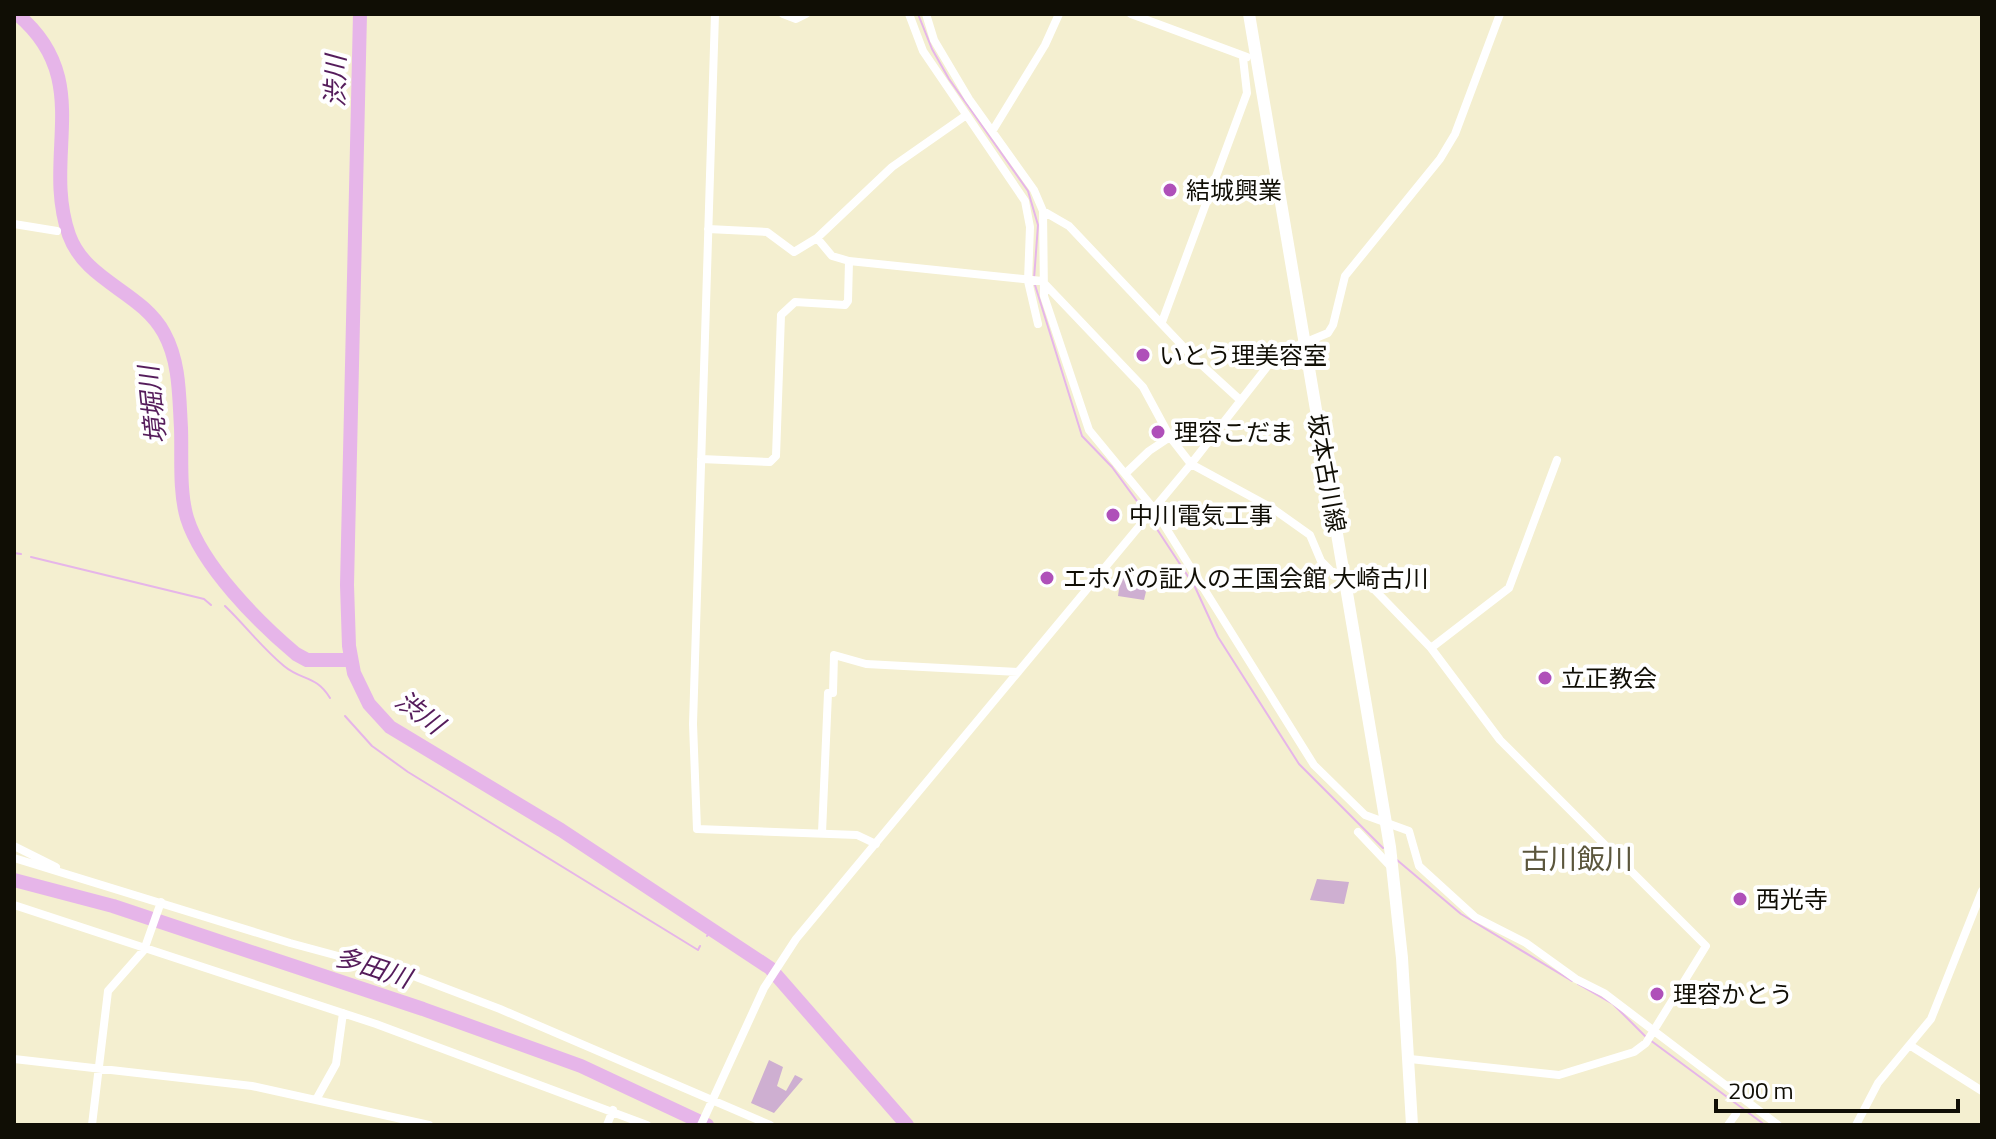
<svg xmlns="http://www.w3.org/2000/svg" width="1996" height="1139" font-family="'Titillium Web','Noto Sans JP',sans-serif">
<rect width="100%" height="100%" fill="#f4efd0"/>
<!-- green -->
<path fill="#ceafd1" d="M 1121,575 L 1149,579 L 1144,600 L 1118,596 Z
M 1317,879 L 1349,882 L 1344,904 L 1310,900 Z
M 769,1060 L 783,1067 L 777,1086 L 786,1091 L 795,1075 L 803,1079 L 774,1113 L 751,1103 Z"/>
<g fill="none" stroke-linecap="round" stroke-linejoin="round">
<!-- stream -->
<path stroke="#e6b5e9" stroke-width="2" d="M 918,14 L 932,49 L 949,79 L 1028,191 L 1038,225 L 1034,279
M 1035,285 L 1082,436 L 1112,467 L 1145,512
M 1149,517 L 1195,587 L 1218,637 L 1299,764 L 1383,848
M 14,553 L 21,554
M 31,557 L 204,599 L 211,605
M 225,606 C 245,625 261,647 284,666 C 302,681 316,675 330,698
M 345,716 L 372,746 L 408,772 L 698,950 L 700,946
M 1397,860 L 1461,914 L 1572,981
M 707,936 L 713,927
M 1578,984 L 1613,1004 L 1645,1036
M 1650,1040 L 1765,1125"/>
<!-- river -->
<path stroke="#e6b5e9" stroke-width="14" d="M 17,14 C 96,80 41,155 69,235 C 86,282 141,291 164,333 C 180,362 179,396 181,428 C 182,457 179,491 187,518 C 202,566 259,623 296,654 L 307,660 L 351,660
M 360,14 L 347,585 L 349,646 L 354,673 L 369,704 L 390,727 L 561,830 L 770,968 L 907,1125
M 14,880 L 113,906 L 423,1009 L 581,1066 L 707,1125"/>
<!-- street -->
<path stroke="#fff" stroke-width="8" d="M 715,14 L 693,724 L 697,829 L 857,835 L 876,844
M 783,14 L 796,19 L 806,14
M 909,14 L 923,51 L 1025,201 L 1030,227 L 1028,281 L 1038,324
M 926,14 L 934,40 L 969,99 L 1034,190 L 1043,211 L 1044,296 L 1089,430 L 1154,509 L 1314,765 L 1365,815 L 1409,831 L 1419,866 L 1475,917 L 1526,943 L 1576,979 L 1604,993 L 1778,1125
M 1131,14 L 1247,57
M 993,130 L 1045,45 L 1059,14
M 1043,211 L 1069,226 L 1193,357 L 1239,399
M 14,224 L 57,231
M 708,229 L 767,232 L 794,252 L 817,238 L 892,167 L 965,116
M 817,238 L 832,256 L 849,261
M 1162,322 L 1247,93 L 1243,58
M 701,459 L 770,462 L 776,456 L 781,315 L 795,302 L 845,305 L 848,301 L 849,261 L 1042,281 L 1143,387 L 1170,437 L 1191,464 L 1272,508 L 1310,535 L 1321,561 L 1331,571 L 1370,585 L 1431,648 L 1500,740 L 1706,946 L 1646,1043 L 1634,1052 L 1559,1075 L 1410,1059
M 1126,473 L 1149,451 L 1170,437
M 1431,648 L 1509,588 L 1557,460
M 1358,832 L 1393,869
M 822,833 L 828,693 L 833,693 L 834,655 L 866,664 L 1018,672
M 14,846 L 56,867
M 14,858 L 290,943 L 416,977 L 500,1009 L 770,1125
M 14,905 L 376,1024 L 647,1125
M 1911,1046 L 1982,1091
M 14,1059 L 252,1086 L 429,1125
M 317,1098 L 336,1064 L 343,1013
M 92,1125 L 108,991 L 144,950 L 161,902
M 607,1125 L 613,1110
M 701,1125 L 764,988 L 796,939 L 1191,464 L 1277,354 L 1328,333 L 1333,325 L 1345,276 L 1440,159 L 1455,134 L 1500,14
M 1728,1125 L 1736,1114
M 1856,1125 L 1878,1083 L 1931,1019 L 1982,891"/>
<!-- secondary -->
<path stroke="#fff" stroke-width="12" d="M 1249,14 L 1390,847 L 1402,958 L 1412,1125"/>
</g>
<!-- markers -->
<g fill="#af50b9" stroke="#fff" stroke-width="3">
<circle cx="1170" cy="190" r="8"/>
<circle cx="1143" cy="355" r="8"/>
<circle cx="1158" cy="432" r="8"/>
<circle cx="1113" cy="515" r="8"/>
<circle cx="1047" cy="578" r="8"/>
<circle cx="1545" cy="678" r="8"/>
<circle cx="1740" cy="899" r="8"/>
<circle cx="1657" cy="994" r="8"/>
</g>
<g text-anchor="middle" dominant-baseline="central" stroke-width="8" stroke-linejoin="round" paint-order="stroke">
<!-- poi labels -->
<g font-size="24" fill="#100e05" stroke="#fff" text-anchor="start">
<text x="1186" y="190">結城興業</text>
<text x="1159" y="355">いとう理美容室</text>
<text x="1174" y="432">理容こだま</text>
<text x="1129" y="515">中川電気工事</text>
<text x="1063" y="578">エホバの証人の王国会館 大崎古川</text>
<text x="1561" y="678">立正教会</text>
<text x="1756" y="899">西光寺</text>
<text x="1673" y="994">理容かとう</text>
</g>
<!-- street labels -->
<g font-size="24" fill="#100e05" stroke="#fff">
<text transform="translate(1327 473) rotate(80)">坂本古川線</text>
</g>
<!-- water labels -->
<g font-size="26" font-style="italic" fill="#551c5b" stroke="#fff">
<text transform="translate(335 81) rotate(-89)">渋川</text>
<text transform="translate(152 405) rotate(-96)">境堀川</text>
<text transform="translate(420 712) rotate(37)">渋川</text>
<text transform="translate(373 967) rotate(18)">多田川</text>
</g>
<!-- quarter labels -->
<g font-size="28" fill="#5b563c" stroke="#fff">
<text x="1577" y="858">古川飯川</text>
</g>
</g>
<!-- border -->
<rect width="1996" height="1139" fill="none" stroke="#100e05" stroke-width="32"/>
<!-- scale -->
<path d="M1716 1099v12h242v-12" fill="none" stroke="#100e05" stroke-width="4"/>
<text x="1728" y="1099" font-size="24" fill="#100e05" stroke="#ffffff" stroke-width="6" paint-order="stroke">200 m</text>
</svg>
